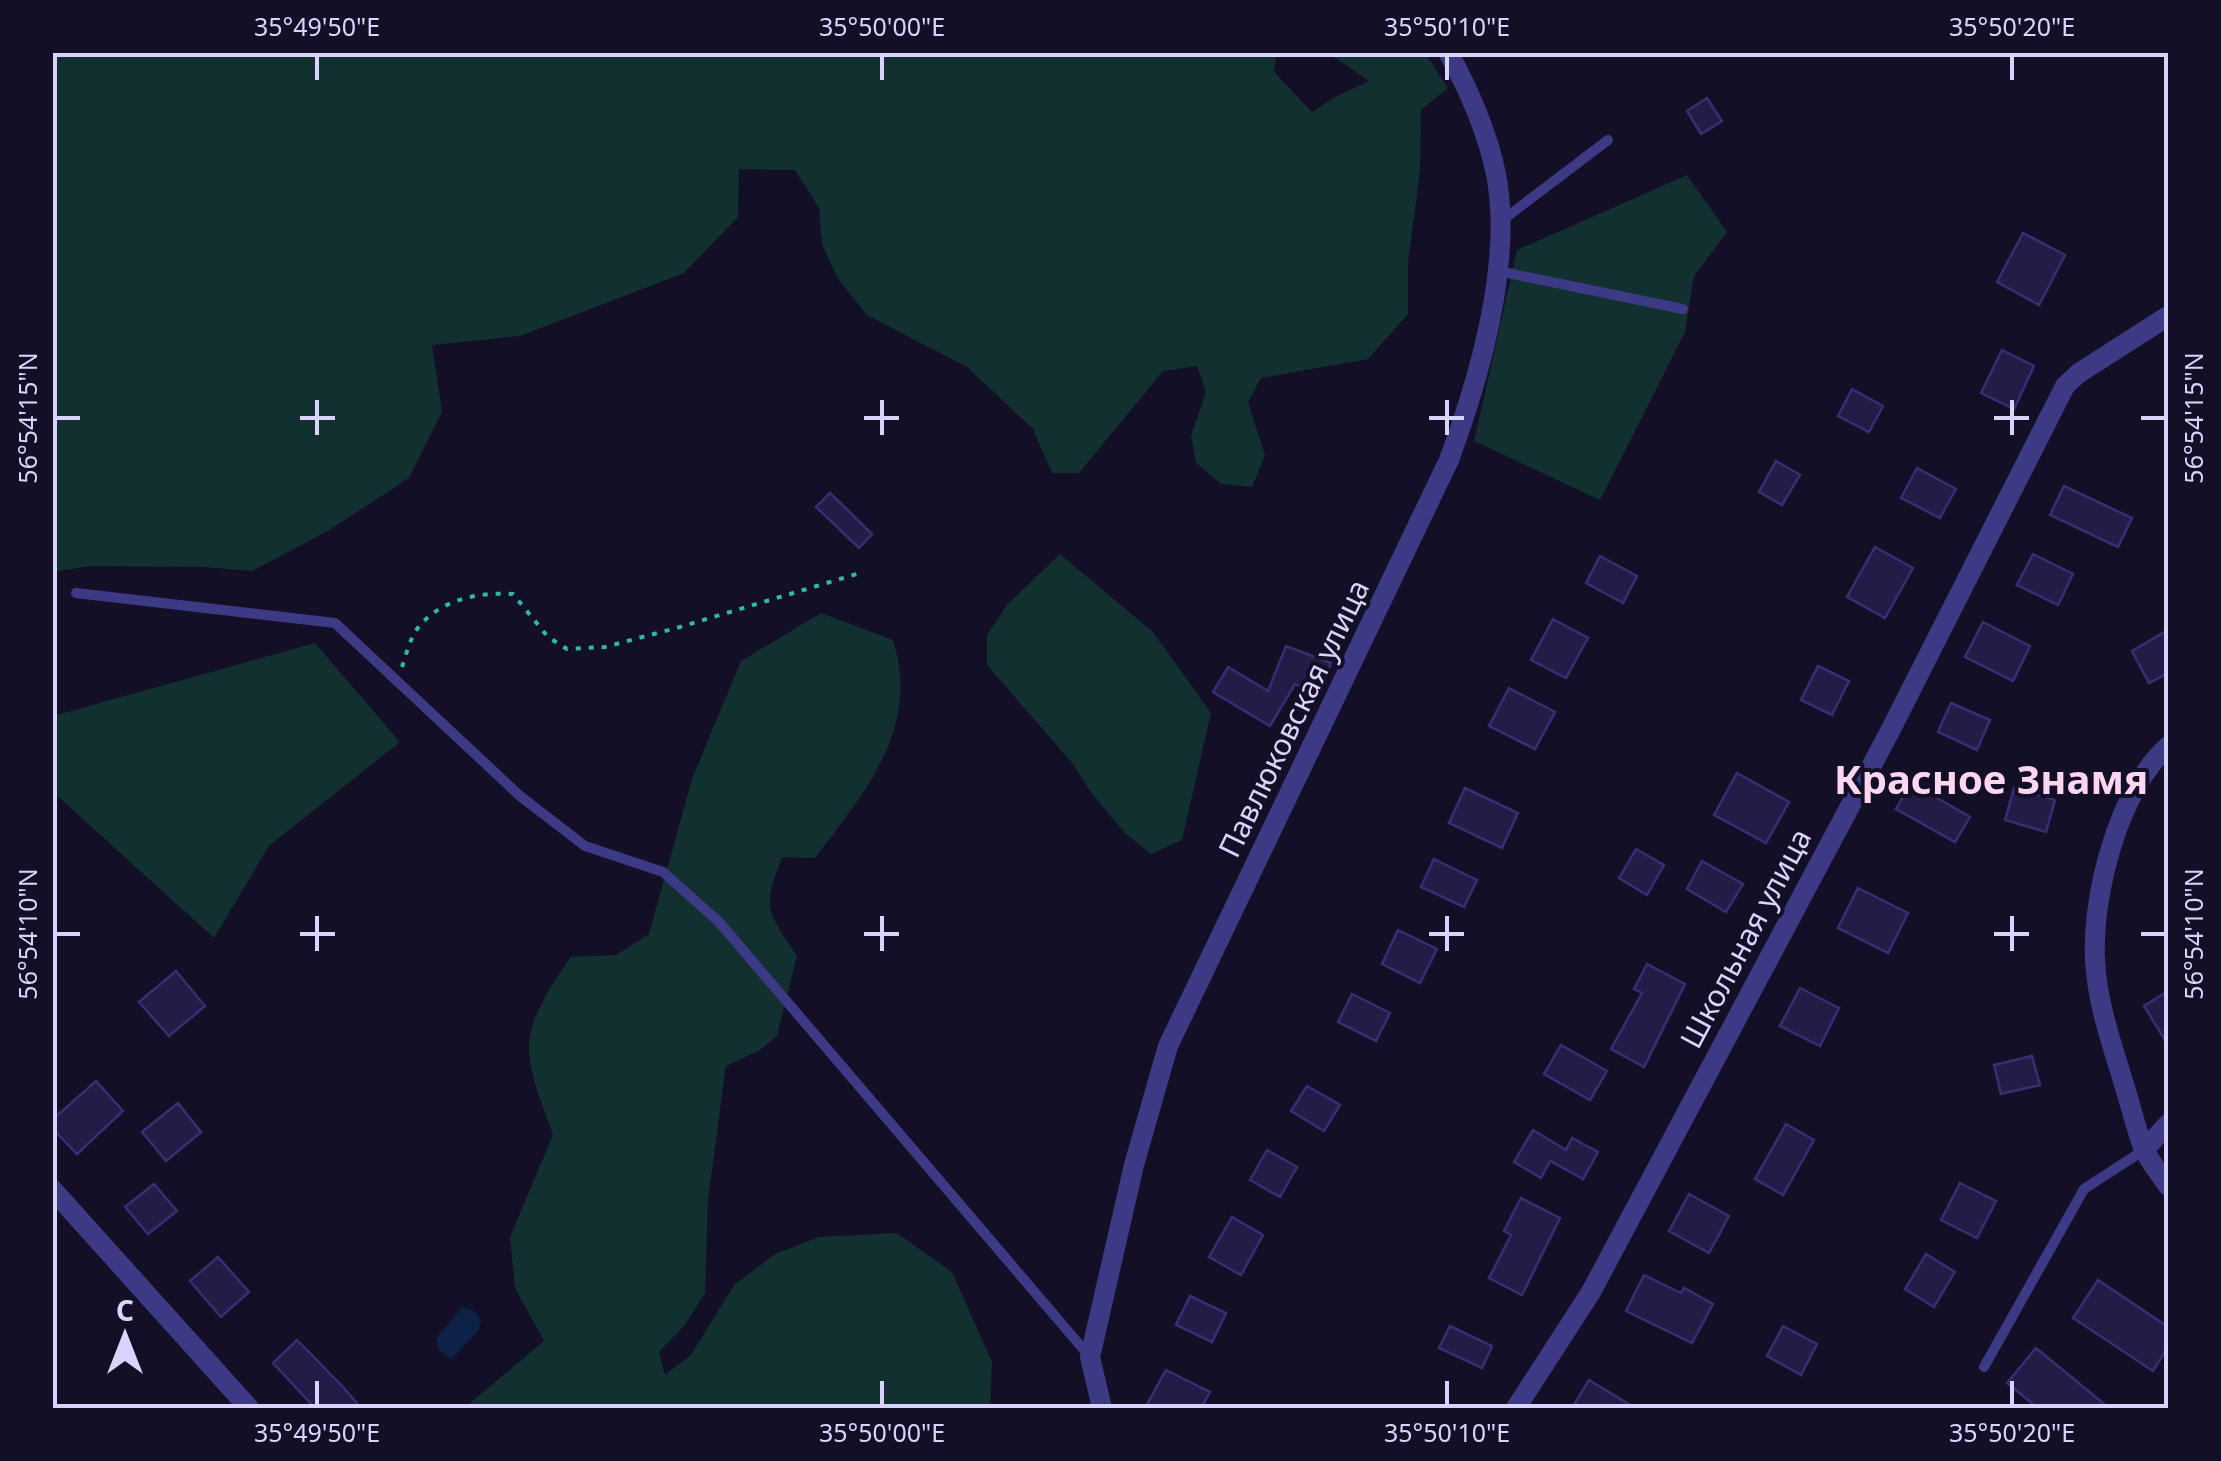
<svg xmlns="http://www.w3.org/2000/svg" width="2221" height="1461" font-family="'Noto Sans',sans-serif">
<rect width="100%" height="100%" fill="#130f26"/>
<!-- green -->
<path fill="#12302f" d="M 1277,52 L 1274,72 L 1312,112 L 1335,97 L 1369,81 L 1328,53 L 1425,53 L 1448,88 L 1421,110 L 1420,171 L 1408,263 L 1408,314 L 1368,359 L 1261,378 L 1248,402 L 1265,455 L 1252,487 L 1221,484 L 1196,463 L 1191,436 L 1206,392 L 1197,366 L 1163,371 L 1079,473 L 1052,473 L 1033,429 L 967,367 L 867,315 L 838,279 L 822,244 L 819,208 L 795,170 L 739,169 L 738,217 L 684,273 L 520,336 L 432,345 L 442,412 L 409,478 L 326,532 L 252,571 L 204,567 L 91,566 L 53,572 L 53,53 Z
M 1687,175 L 1727,232 L 1694,276 L 1685,332 L 1600,500 L 1474,441 L 1517,250 Z
M 1060,554 L 1153,632 L 1211,713 L 1182,840 L 1151,854 L 1125,833 L 1092,794 L 1073,764 L 987,665 L 987,635 L 1007,605 Z
M 821,613 L 893,640 C 921,728 865,792 815,858 L 782,857 C 762,909 767,911 797,956 L 777,1036 L 760,1050 L 726,1066 L 708,1199 L 705,1293 L 685,1325 L 659,1352 L 665,1375 L 691,1355 L 734,1285 L 775,1254 L 819,1237 L 897,1233 L 952,1272 L 992,1362 L 990,1408 L 464,1408 L 544,1341 L 515,1288 L 510,1237 L 553,1135 C 544,1107 527,1072 529,1042 C 531,1015 555,979 571,957 L 616,955 L 649,934 L 692,779 L 741,661 Z
M 315,643 L 400,742 L 269,846 L 214,938 L 53,792 L 53,716 Z"/>
<!-- water -->
<path fill="#0c2248" d="M 462,1307 L 472,1310 L 481,1320 L 478,1331 L 451,1359 L 440,1351 L 436,1339 Z"/>
<!-- building -->
<path fill="#241b47" stroke="#3b2d73" stroke-width="2.5" d="M 1707,98 L 1722,121 L 1701,134 L 1687,111 Z
M 2023,233 L 2065,255 L 2039,305 L 1997,282 Z
M 2002,350 L 2034,366 L 2014,409 L 1981,393 Z
M 1852,389 L 1883,406 L 1869,432 L 1838,416 Z
M 1776,461 L 1800,475 L 1782,505 L 1759,492 Z
M 1917,468 L 1956,489 L 1940,518 L 1901,498 Z
M 2064,486 L 2132,518 L 2118,547 L 2050,515 Z
M 830,493 L 872,534 L 859,548 L 816,507 Z
M 1875,547 L 1913,568 L 1885,618 L 1847,597 Z
M 2033,554 L 2073,574 L 2058,605 L 2017,585 Z
M 1600,556 L 1637,576 L 1623,603 L 1586,583 Z
M 1553,619 L 1588,638 L 1566,678 L 1531,660 Z
M 1983,622 L 2030,646 L 2013,681 L 1965,657 Z
M 2168,630 L 2168,673 L 2149,683 L 2132,651 Z
M 1286,646 L 1331,663 L 1320,694 L 1295,684 L 1270,726 L 1213,692 L 1228,667 L 1268,691 Z
M 1818,666 L 1849,681 L 1832,715 L 1801,700 Z
M 1509,688 L 1555,712 L 1535,749 L 1489,726 Z
M 1951,703 L 1990,720 L 1977,750 L 1938,732 Z
M 1737,773 L 1789,802 L 1766,843 L 1714,815 Z
M 1911,783 L 1970,817 L 1955,842 L 1896,809 Z
M 1465,788 L 1518,813 L 1502,848 L 1449,823 Z
M 2014,788 L 2055,800 L 2046,832 L 2005,820 Z
M 1636,849 L 1664,865 L 1647,895 L 1619,878 Z
M 1434,859 L 1477,880 L 1464,907 L 1421,887 Z
M 1702,861 L 1743,884 L 1726,912 L 1687,889 Z
M 1858,888 L 1908,913 L 1888,953 L 1838,928 Z
M 1398,930 L 1437,949 L 1420,983 L 1382,964 Z
M 1647,964 L 1685,984 L 1644,1067 L 1611,1049 L 1642,993 L 1634,989 Z
M 176,971 L 205,1006 L 169,1036 L 139,1002 Z
M 1800,988 L 1839,1008 L 1820,1046 L 1780,1026 Z
M 2168,991 L 2168,1045 L 2144,1006 Z
M 1352,994 L 1390,1013 L 1376,1041 L 1338,1022 Z
M 1561,1045 L 1607,1071 L 1590,1100 L 1544,1074 Z
M 2032,1056 L 2040,1085 L 2001,1094 L 1994,1065 Z
M 96,1081 L 123,1111 L 77,1154 L 52,1128 L 52,1120 Z
M 1307,1086 L 1340,1105 L 1324,1131 L 1291,1111 Z
M 178,1103 L 201,1132 L 166,1161 L 142,1132 Z
M 1786,1124 L 1814,1140 L 1783,1195 L 1755,1179 Z
M 1533,1130 L 1566,1150 L 1572,1138 L 1598,1152 L 1583,1179 L 1550,1161 L 1541,1178 L 1514,1162 Z
M 1267,1150 L 1297,1167 L 1280,1197 L 1250,1180 Z
M 1960,1183 L 1996,1201 L 1977,1238 L 1941,1220 Z
M 154,1184 L 177,1211 L 148,1234 L 125,1207 Z
M 1689,1194 L 1729,1216 L 1709,1253 L 1669,1231 Z
M 1521,1198 L 1560,1218 L 1522,1295 L 1489,1278 L 1511,1235 L 1504,1231 Z
M 1232,1217 L 1263,1235 L 1241,1275 L 1209,1257 Z
M 1926,1254 L 1955,1272 L 1934,1307 L 1905,1289 Z
M 218,1257 L 249,1292 L 221,1317 L 190,1281 Z
M 1644,1275 L 1681,1293 L 1684,1288 L 1713,1304 L 1692,1343 L 1626,1311 Z
M 2098,1280 L 2168,1327 L 2168,1347 L 2153,1371 L 2073,1318 Z
M 1190,1296 L 1226,1313 L 1212,1342 L 1176,1325 Z
M 1450,1326 L 1492,1346 L 1482,1368 L 1439,1348 Z
M 1783,1326 L 1817,1344 L 1801,1375 L 1767,1356 Z
M 297,1340 L 344,1388 L 361,1408 L 315,1408 L 273,1363 Z
M 2036,1348 L 2109,1408 L 2038,1408 L 2007,1383 Z
M 1166,1370 L 1210,1392 L 1201,1408 L 1145,1408 Z
M 1589,1380 L 1635,1408 L 1572,1408 Z"/>
<g fill="none" stroke-linecap="round" stroke-linejoin="round">
<!-- path -->
<path stroke="#2fb8b0" stroke-width="4" stroke-dasharray="5 8" stroke-linecap="butt" d="M 402,667 C 406,655 410,639 417,629 C 440,599 479,592 513,594 L 548,637 L 567,649 L 605,647 L 680,627 L 860,573"/>
<!-- lane -->
<path stroke="#3d3a85" stroke-width="10" d="M 1500,222 L 1608,140
M 1498,271 L 1683,309
M 76,593 L 335,623 L 520,796 L 585,846 L 663,872 L 719,922 L 1090,1357
M 1984,1367 L 2084,1189 L 2144,1150"/>
<!-- street -->
<path stroke="#3d3a85" stroke-width="20" d="M 2168,746 C 2118,792 2092,894 2095,960 C 2097,1002 2111,1041 2123,1081 C 2130,1102 2135,1126 2143,1147 C 2149,1161 2160,1174 2168,1186
M 2144,1150 L 2168,1124
M 52,1189 L 249,1408
M 1102,1408 L 1090,1357 L 1134,1165 L 1168,1046 L 1449,460 C 1480,376 1513,263 1496,174 C 1487,131 1469,90 1448,52
M 1516,1408 L 1591,1292 L 1889,733 L 2065,386 L 2079,373 L 2168,316"/>
</g>
<!-- ticks -->
<path fill="none" stroke="#d9d4ff" stroke-width="4" d="M 317,55 L 317,80M 882,55 L 882,80M 1447,55 L 1447,80M 2012,55 L 2012,80M 317,400 L 317,435M 882,400 L 882,435M 1447,400 L 1447,435M 2012,400 L 2012,435M 55,418 L 80,418M 300,418 L 335,418M 864,418 L 899,418M 1429,418 L 1464,418M 1994,418 L 2029,418M 2141,418 L 2166,418M 317,916 L 317,951M 882,916 L 882,951M 1447,916 L 1447,951M 2012,916 L 2012,951M 55,934 L 80,934M 300,934 L 335,934M 864,934 L 899,934M 1429,934 L 1464,934M 1994,934 L 2029,934M 2141,934 L 2166,934M 317,1381 L 317,1406M 882,1381 L 882,1406M 1447,1381 L 1447,1406M 2012,1381 L 2012,1406"/>
<g text-anchor="middle" dominant-baseline="central" stroke-width="8" stroke-linejoin="round" paint-order="stroke">
<!-- street labels -->
<g font-size="30" fill="#d9d4ff" stroke="#130f26">
<text transform="translate(1293 718) rotate(-64)">Павлюковская улица</text>
<text transform="translate(1745 938) rotate(-62)">Школьная улица</text>
</g>
<!-- district labels -->
<g font-size="40" font-weight="bold" fill="#ffd6f0" stroke="#130f26">
<text x="1991" y="778">Красное Знамя</text>
</g>
</g>
<!-- border -->
<rect width="2221" height="1461" fill="none" stroke="#130f26" stroke-width="110"/>
<!-- north arrow -->
<g transform="translate(125 1336)" stroke="#130f26" stroke-width="8" paint-order="stroke">
<path d="M0-8L18 38L0 25L-18 38Z" fill="#d9d4ff"/>
<text y="-15" font-size="28" font-weight="bold" text-anchor="middle" fill="#d9d4ff">С</text>
</g>
<rect x="55" y="55" width="2111" height="1351" fill="none" stroke="#d9d4ff" stroke-width="4"/>
<g font-size="25" text-anchor="middle" fill="#d9d4ff">
<text x="317" y="36">35°49'50"E</text>
<text x="882" y="36">35°50'00"E</text>
<text x="1447" y="36">35°50'10"E</text>
<text x="2012" y="36">35°50'20"E</text>
<text transform="translate(28 418) rotate(-90)" y="9">56°54'15"N</text>
<text transform="translate(2194 418) rotate(-90)" y="9">56°54'15"N</text>
<text transform="translate(28 934) rotate(-90)" y="9">56°54'10"N</text>
<text transform="translate(2194 934) rotate(-90)" y="9">56°54'10"N</text>
<text x="317" y="1442">35°49'50"E</text>
<text x="882" y="1442">35°50'00"E</text>
<text x="1447" y="1442">35°50'10"E</text>
<text x="2012" y="1442">35°50'20"E</text>
</g>
</svg>
